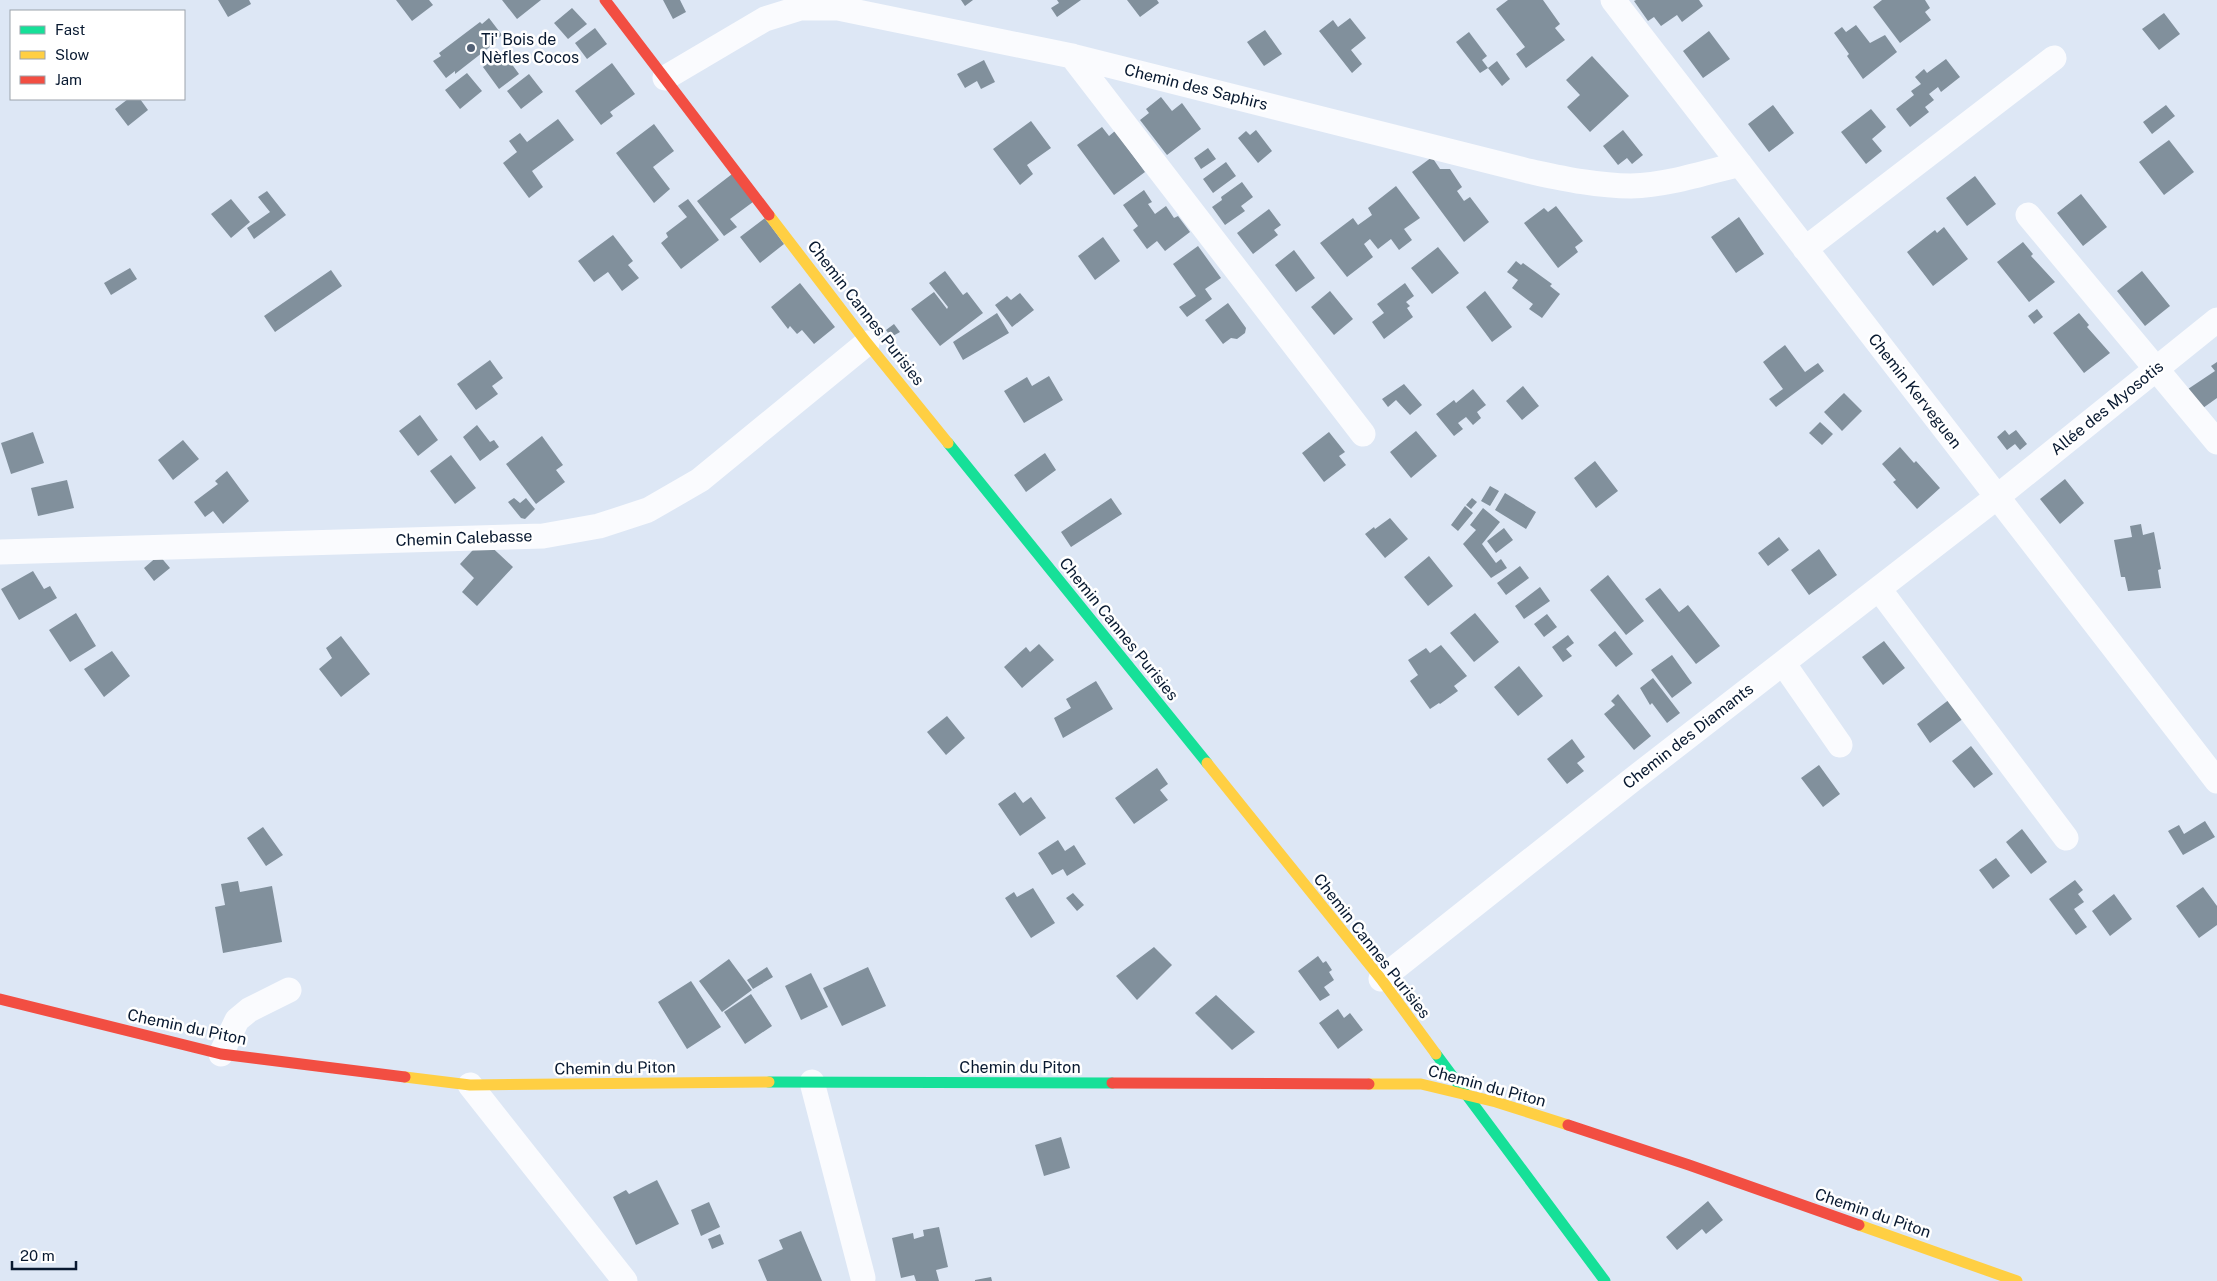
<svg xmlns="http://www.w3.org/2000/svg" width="2217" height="1281" font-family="'Public Sans',sans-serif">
<rect width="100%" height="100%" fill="#dde7f5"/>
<!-- building -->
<path fill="#81909c" d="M 218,0 L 249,0 L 251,4 L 228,17 Z
M 396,0 L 429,0 L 433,5 L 412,21 Z
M 502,0 L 541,0 L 517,19 Z
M 663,0 L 680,0 L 686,12 L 673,19 Z
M 961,0 L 973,0 L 965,6 Z
M 1057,0 L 1081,0 L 1057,17 L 1051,8 L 1059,3 Z
M 1127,0 L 1157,0 L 1159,3 L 1140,17 Z
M 1508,0 L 1543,0 L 1560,24 L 1555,28 L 1565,40 L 1526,68 L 1516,54 L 1525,47 L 1496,9 Z
M 1636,0 L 1699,0 L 1703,6 L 1682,22 L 1677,15 L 1661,26 L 1654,17 L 1648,21 L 1634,1 Z
M 1882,0 L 1925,0 L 1930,8 L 1925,12 L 1931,20 L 1900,43 L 1873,7 Z
M 572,8 L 587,24 L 568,39 L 554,23 Z
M 2164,13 L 2180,34 L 2159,50 L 2142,29 Z
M 489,18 L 502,35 L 495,41 L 496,42 L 455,74 L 455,71 L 446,78 L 433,61 L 441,56 L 439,53 L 480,22 L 482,24 Z
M 1350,18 L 1366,38 L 1351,50 L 1362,64 L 1352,73 L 1319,31 L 1333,20 L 1338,27 Z
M 1856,25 L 1870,43 L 1885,35 L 1897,52 L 1863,79 L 1847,56 L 1849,54 L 1834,33 L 1842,27 L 1846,32 Z
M 595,28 L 607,44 L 587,59 L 575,43 Z
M 1265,30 L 1282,54 L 1264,66 L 1247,42 Z
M 1709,31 L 1730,59 L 1703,78 L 1683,51 Z
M 1469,32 L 1487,56 L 1482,60 L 1488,68 L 1480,73 L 1456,42 Z
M 503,52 L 519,74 L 499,89 L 483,67 Z
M 1592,56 L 1629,96 L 1590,132 L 1567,107 L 1580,95 L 1566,80 Z
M 1946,59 L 1960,77 L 1941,92 L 1938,87 L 1929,94 L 1934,100 L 1925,107 L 1929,112 L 1910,127 L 1896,109 L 1914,95 L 1911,91 L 1921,84 L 1915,77 L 1924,69 L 1927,73 Z
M 984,60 L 995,82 L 981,89 L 977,81 L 965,88 L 957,74 Z
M 1497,61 L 1510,79 L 1502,86 L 1488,68 Z
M 612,63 L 635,94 L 610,112 L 613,116 L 601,125 L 575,91 Z
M 467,73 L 482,91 L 460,109 L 445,90 Z
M 529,74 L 543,92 L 521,109 L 507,91 Z
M 1161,97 L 1172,111 L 1182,103 L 1201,129 L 1167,155 L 1140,120 L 1149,113 L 1146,109 Z
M 128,99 L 140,99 L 148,110 L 128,126 L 115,109 Z
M 1773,105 L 1794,133 L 1769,152 L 1748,124 Z
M 2166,105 L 2175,116 L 2152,134 L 2143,122 Z
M 1871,109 L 1886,127 L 1872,139 L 1882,151 L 1866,164 L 1841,132 Z
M 558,119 L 574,140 L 532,171 L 543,187 L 529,198 L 503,163 L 517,152 L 509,141 L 520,133 L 527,142 Z
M 1031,121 L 1051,148 L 1027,165 L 1033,174 L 1020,185 L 993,149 Z
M 654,124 L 674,151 L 653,167 L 670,189 L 654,203 L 616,153 Z
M 1102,127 L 1109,136 L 1115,131 L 1145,172 L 1114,195 L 1077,145 Z
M 1256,130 L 1272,151 L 1258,163 L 1238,138 L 1246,131 L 1250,135 Z
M 1623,130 L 1643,155 L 1632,164 L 1627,158 L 1618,165 L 1603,146 Z
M 2169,140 L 2194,172 L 2164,195 L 2139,162 Z
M 1208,148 L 1216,159 L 1201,169 L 1194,158 Z
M 1432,157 L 1440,169 L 1450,169 L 1462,187 L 1457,191 L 1464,201 L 1470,197 L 1489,222 L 1464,242 L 1412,172 Z
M 1226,162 L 1236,176 L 1213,193 L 1203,179 Z
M 736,171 L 757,199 L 730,219 L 737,227 L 724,236 L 697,201 Z
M 1975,176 L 1996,204 L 1967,226 L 1946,198 Z
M 1242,182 L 1253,197 L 1241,206 L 1245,211 L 1225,225 L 1212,207 L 1222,200 L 1221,197 Z
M 1396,186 L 1420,218 L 1404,229 L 1412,240 L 1399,250 L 1391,239 L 1378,249 L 1370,239 L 1364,244 L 1373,257 L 1347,277 L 1320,243 L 1353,218 L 1358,225 L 1372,215 L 1368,208 Z
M 1144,190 L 1152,202 L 1148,204 L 1155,214 L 1166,206 L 1174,218 L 1178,216 L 1190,232 L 1165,251 L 1157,241 L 1147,249 L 1133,230 L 1138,226 L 1123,205 Z
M 267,191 L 286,215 L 254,239 L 247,228 L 270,212 L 258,197 Z
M 2081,194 L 2107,227 L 2083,246 L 2057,213 Z
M 231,199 L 250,222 L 231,238 L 211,214 Z
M 688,199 L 719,240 L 681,269 L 661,243 L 668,237 L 666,233 L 687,217 L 678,206 Z
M 1556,206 L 1583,241 L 1575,247 L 1578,252 L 1558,268 L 1524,223 L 1544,208 L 1548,212 Z
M 1269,209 L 1281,225 L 1274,230 L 1278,235 L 1253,254 L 1237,233 Z
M 1739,217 L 1764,254 L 1736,273 L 1711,237 Z
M 765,218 L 784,244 L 760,263 L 740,237 Z
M 1944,227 L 1968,259 L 1933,286 L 1907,252 L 1935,230 L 1937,233 Z
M 613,235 L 633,261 L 628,265 L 639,278 L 622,291 L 608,272 L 594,282 L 578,261 Z
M 1103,237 L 1120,261 L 1095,280 L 1078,256 Z
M 2023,242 L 2033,254 L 2031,256 L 2055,282 L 2029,302 L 1997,262 Z
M 1198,246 L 1221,278 L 1205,289 L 1212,299 L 1187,317 L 1179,307 L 1196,296 L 1173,264 Z
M 1438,247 L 1459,273 L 1432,294 L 1411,268 Z
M 1294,250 L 1315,278 L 1296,292 L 1275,265 Z
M 1516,261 L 1521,265 L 1523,263 L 1552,284 L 1550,286 L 1560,294 L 1542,318 L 1529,309 L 1533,304 L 1512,288 L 1518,280 L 1507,272 Z
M 130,268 L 137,279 L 111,295 L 104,283 Z
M 331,270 L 342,286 L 275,332 L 264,316 Z
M 945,271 L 963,295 L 967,292 L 983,313 L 940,346 L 911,309 L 934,292 L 947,309 L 948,307 L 929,283 Z
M 2142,271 L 2170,306 L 2145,326 L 2117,291 Z
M 800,283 L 835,327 L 814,344 L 802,330 L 797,334 L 790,326 L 788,329 L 771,307 Z
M 1405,283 L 1414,296 L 1406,302 L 1410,306 L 1407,308 L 1413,317 L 1384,339 L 1372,322 L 1384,313 L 1377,304 Z
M 1330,291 L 1353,319 L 1334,335 L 1311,307 Z
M 1485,291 L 1512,327 L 1492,342 L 1466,307 Z
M 1020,293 L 1034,310 L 1012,327 L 995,305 L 1007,296 L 1011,300 Z
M 1228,303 L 1246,328 L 1245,333 L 1237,339 L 1231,338 L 1223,344 L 1205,320 Z
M 2037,309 L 2043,317 L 2034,324 L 2028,316 Z
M 997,313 L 1009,333 L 963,360 L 953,342 Z
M 2079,313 L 2089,325 L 2087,327 L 2110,353 L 2084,373 L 2053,333 Z
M 894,324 L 900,332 L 891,337 L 886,330 Z
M 1785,345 L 1805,372 L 1818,363 L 1824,371 L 1776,407 L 1769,399 L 1783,389 L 1763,362 Z
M 490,360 L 503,378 L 492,386 L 498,394 L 476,410 L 457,384 Z
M 2217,362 L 2217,398 L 2203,408 L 2188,389 L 2215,371 L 2211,366 Z
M 1049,376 L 1063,400 L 1024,423 L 1004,391 L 1027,377 L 1032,386 Z
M 1404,384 L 1422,405 L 1410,415 L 1396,400 L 1388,407 L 1382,399 Z
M 1523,386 L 1539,406 L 1522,420 L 1506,401 Z
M 1473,389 L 1486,405 L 1477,412 L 1481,418 L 1473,425 L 1466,417 L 1458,423 L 1463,429 L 1454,436 L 1436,414 L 1454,400 L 1456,403 Z
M 1844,393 L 1862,411 L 1842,431 L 1824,412 Z
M 420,415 L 438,440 L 418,456 L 399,431 Z
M 1820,422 L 1833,434 L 1822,445 L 1809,433 Z
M 477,425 L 490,442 L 494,440 L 499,447 L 480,461 L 463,437 Z
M 2005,430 L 2009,435 L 2016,430 L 2027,444 L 2020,450 L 2015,444 L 2007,450 L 1997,437 Z
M 1416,431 L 1437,456 L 1411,478 L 1390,452 Z
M 33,432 L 44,463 L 11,474 L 1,443 Z
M 1329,432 L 1345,452 L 1339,456 L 1346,465 L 1324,482 L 1302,453 Z
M 542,436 L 563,465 L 556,470 L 565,482 L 536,504 L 506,464 Z
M 183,440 L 199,459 L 173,480 L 158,460 Z
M 1900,447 L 1914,463 L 1916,461 L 1940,488 L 1917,509 L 1893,482 L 1896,480 L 1882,464 Z
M 1045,453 L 1056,470 L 1026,492 L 1014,475 Z
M 451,455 L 476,488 L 455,504 L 430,471 Z
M 1595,461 L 1618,491 L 1596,508 L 1574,478 Z
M 227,471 L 249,501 L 223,524 L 213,511 L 205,517 L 194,502 L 218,484 L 215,481 Z
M 2065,479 L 2084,503 L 2060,524 L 2040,499 Z
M 67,480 L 74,508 L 38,516 L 31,488 Z
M 1490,486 L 1499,491 L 1490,506 L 1481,501 Z
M 1505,493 L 1536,512 L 1526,529 L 1495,510 Z
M 514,498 L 520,503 L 526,498 L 535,509 L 525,519 L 521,518 L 508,502 Z
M 1111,498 L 1122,514 L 1071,547 L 1061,532 Z
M 1472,498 L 1477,502 L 1471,509 L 1466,505 Z
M 1465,506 L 1473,513 L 1458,531 L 1451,525 Z
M 1483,508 L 1500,522 L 1482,544 L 1496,563 L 1501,559 L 1507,568 L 1491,578 L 1463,544 L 1476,530 L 1470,525 Z
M 1390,518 L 1408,539 L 1385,558 L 1365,534 L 1374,527 L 1375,529 Z
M 2141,524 L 2143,535 L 2154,532 L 2161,569 L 2158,570 L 2161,588 L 2128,591 L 2125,577 L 2121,577 L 2114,540 L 2132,537 L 2130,526 Z
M 1504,528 L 1513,540 L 1496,553 L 1487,541 Z
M 1779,537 L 1789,550 L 1768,566 L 1758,553 Z
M 483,539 L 513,567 L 477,606 L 462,592 L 474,578 L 460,564 Z
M 1819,549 L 1837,575 L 1809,595 L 1791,570 Z
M 159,555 L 170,568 L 154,581 L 144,568 Z
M 1429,556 L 1453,586 L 1428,606 L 1404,577 Z
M 1520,566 L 1529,578 L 1506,595 L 1497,583 Z
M 33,571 L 44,589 L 50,586 L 57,598 L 19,620 L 1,589 Z
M 1608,575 L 1644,621 L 1626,635 L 1590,590 Z
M 1540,587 L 1550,601 L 1524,619 L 1515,606 Z
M 1660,588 L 1679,612 L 1688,605 L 1720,646 L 1696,664 L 1645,599 Z
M 76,613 L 96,646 L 70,662 L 49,630 Z
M 1475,613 L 1499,642 L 1474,662 L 1450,633 Z
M 1547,614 L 1557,627 L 1544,637 L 1534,624 Z
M 1615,631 L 1633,654 L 1616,667 L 1598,645 Z
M 1568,635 L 1574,643 L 1566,649 L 1572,656 L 1563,662 L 1552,647 Z
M 341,636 L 370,674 L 341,697 L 319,669 L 332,658 L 326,648 Z
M 1884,641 L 1905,668 L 1883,685 L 1862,657 Z
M 1039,644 L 1054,660 L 1022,688 L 1004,667 L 1026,647 L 1030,652 Z
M 1441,645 L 1467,676 L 1454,686 L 1458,691 L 1440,704 L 1439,703 L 1430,709 L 1410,681 L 1418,675 L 1408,660 L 1426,648 L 1430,653 Z
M 112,651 L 130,676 L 104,697 L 84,669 Z
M 1672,655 L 1692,683 L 1672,698 L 1651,670 Z
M 1519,666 L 1543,696 L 1518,716 L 1494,687 Z
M 1653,678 L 1680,713 L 1667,723 L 1652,703 L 1650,705 L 1640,688 Z
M 1096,681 L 1113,709 L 1063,738 L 1054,718 L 1071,708 L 1066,699 Z
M 1618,694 L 1651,736 L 1634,750 L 1604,714 L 1615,705 L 1611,701 Z
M 1950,699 L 1964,718 L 1930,743 L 1917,724 Z
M 947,716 L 965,738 L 946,755 L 927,732 Z
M 1572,739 L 1585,757 L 1577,763 L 1584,771 L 1567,784 L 1547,759 Z
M 1971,746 L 1993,774 L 1974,788 L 1952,761 Z
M 1819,765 L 1840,794 L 1823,807 L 1801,778 Z
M 1157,768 L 1168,784 L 1160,790 L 1168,800 L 1134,824 L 1115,798 Z
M 1015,792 L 1023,803 L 1031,797 L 1046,818 L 1020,836 L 998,804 Z
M 2205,821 L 2215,837 L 2183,855 L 2168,831 L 2179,825 L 2184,834 Z
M 263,827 L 283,855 L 266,866 L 247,838 Z
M 2022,829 L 2047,862 L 2031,874 L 2006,842 Z
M 1058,840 L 1065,851 L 1074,845 L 1086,864 L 1067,876 L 1063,869 L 1052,875 L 1038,853 Z
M 1996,858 L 2010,876 L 1993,889 L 1979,870 Z
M 2075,880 L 2083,890 L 2078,894 L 2084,902 L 2074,909 L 2087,927 L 2076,935 L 2049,899 Z
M 238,881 L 240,892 L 272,886 L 282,942 L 223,953 L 215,907 L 225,905 L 221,884 Z
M 2203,887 L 2217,906 L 2217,925 L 2199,938 L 2176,906 Z
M 1033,888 L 1055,923 L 1031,938 L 1005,898 L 1014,892 L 1017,897 Z
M 1073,893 L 1084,905 L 1077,911 L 1066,898 Z
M 2114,894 L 2132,919 L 2110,936 L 2092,911 Z
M 1154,947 L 1172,965 L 1137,1000 L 1116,976 Z
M 1318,956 L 1323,963 L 1326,961 L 1332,970 L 1329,972 L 1334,980 L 1324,987 L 1330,995 L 1320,1001 L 1298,971 Z
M 729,959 L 752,990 L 722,1012 L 699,981 Z
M 767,967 L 773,977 L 753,989 L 747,980 Z
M 868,967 L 886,1006 L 842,1026 L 823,988 Z
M 811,973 L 828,1007 L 801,1020 L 785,986 Z
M 691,981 L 721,1027 L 687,1049 L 658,1002 Z
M 751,994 L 772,1026 L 745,1044 L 724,1012 Z
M 1216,995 L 1255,1032 L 1232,1050 L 1195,1013 Z
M 1338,1009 L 1344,1018 L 1350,1013 L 1363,1030 L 1338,1049 L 1319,1023 Z
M 1061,1137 L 1070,1168 L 1044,1176 L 1035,1145 Z
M 657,1180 L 679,1224 L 636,1245 L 613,1197 L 626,1190 L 629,1194 Z
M 1708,1201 L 1723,1220 L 1706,1234 L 1702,1229 L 1677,1250 L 1666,1237 Z
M 709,1202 L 720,1227 L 701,1236 L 691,1210 Z
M 939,1227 L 948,1267 L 936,1270 L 939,1281 L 916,1281 L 914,1275 L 901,1278 L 892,1238 L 913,1233 L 914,1239 L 924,1236 L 923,1230 Z
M 801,1231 L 822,1281 L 767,1281 L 758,1260 L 783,1249 L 779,1240 Z
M 720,1234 L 724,1244 L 712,1249 L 708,1239 Z
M 991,1277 L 992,1281 L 975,1281 L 975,1280 Z"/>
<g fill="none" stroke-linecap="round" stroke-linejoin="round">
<!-- street -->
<path stroke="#fafbfe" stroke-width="25" d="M 1613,0 L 2217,781
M 1072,56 L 1363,434
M 665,78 L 765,19 L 800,8 L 838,8 L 1072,56 L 1528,171 C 1561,178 1596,186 1631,186 C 1668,185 1704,173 1740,164
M 2028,215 L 2217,442
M 1805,249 L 2054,58
M 0,552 L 543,536 L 599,526 L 648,510 L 700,480 L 867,343
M 1879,589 L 2066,838
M 1783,663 L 1840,745
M 1381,979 L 1632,780 L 1997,497 L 2217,320
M 221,1054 L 237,1020 L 249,1010 L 289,990
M 812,1082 L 863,1278
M 470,1085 L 625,1281"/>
<!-- fast -->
<path stroke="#16e098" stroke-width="11" d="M 948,443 L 1207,763
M 1436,1054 L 1605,1281
M 769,1082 L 1112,1083"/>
<!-- slow -->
<path stroke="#ffcf43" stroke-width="11" d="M 769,215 L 867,343 L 948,443
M 1207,763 L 1381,979 L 1436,1054
M 405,1077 L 470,1085 L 769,1082
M 1369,1084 L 1421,1084 L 1496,1102 L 1568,1125
M 1859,1225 L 2017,1281"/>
<!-- jam -->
<path stroke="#f24e42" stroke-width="11" d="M 605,0 L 769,215
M 0,999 L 221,1054 L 405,1077
M 1112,1083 L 1369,1084
M 1568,1125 L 1689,1165 L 1859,1225"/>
</g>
<!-- markers -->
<circle fill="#536175" stroke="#fff" stroke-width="2" cx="471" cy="48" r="5"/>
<g text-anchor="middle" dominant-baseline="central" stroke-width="5" stroke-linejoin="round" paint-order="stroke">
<!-- poi labels -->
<g font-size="16" fill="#081930" stroke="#fff" text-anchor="start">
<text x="481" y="39">Ti' Bois de<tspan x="481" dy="18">Nèfles Cocos</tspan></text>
</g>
<!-- street labels -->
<g font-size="16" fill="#081930" stroke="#fff">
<text transform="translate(1196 87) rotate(14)">Chemin des Saphirs</text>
<text transform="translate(866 313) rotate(52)">Chemin Cannes Purisies</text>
<text transform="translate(1915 391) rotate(52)">Chemin Kerveguen</text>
<text transform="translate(2107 408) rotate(-39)">Allée des Myosotis</text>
<text transform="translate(464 538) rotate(-2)">Chemin Calebasse</text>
<text transform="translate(1119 629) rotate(51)">Chemin Cannes Purisies</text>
<text transform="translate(1688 736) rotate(-38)">Chemin des Diamants</text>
<text transform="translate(1372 946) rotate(52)">Chemin Cannes Purisies</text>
<text transform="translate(187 1027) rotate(12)">Chemin du Piton</text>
<text x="1020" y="1067">Chemin du Piton</text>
<text transform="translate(615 1068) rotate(-1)">Chemin du Piton</text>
<text transform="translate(1487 1086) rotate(15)">Chemin du Piton</text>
<text transform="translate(1873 1213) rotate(19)">Chemin du Piton</text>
</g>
</g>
<!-- legend -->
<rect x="10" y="10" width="175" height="90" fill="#ffffff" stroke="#9ca3ac"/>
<rect x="20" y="26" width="25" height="8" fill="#16e098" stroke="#9ca3ac"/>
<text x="55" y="35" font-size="15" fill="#081930">Fast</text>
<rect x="20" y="51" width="25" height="8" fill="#ffcf43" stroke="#9ca3ac"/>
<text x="55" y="60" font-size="15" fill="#081930">Slow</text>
<rect x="20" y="76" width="25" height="8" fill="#f24e42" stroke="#9ca3ac"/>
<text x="55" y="85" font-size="15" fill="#081930">Jam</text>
<!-- scale -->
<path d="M12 1261v8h64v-8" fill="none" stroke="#081930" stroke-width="2.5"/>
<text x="20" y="1261" font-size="15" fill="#081930" stroke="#ffffff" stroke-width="4" paint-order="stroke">20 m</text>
</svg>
